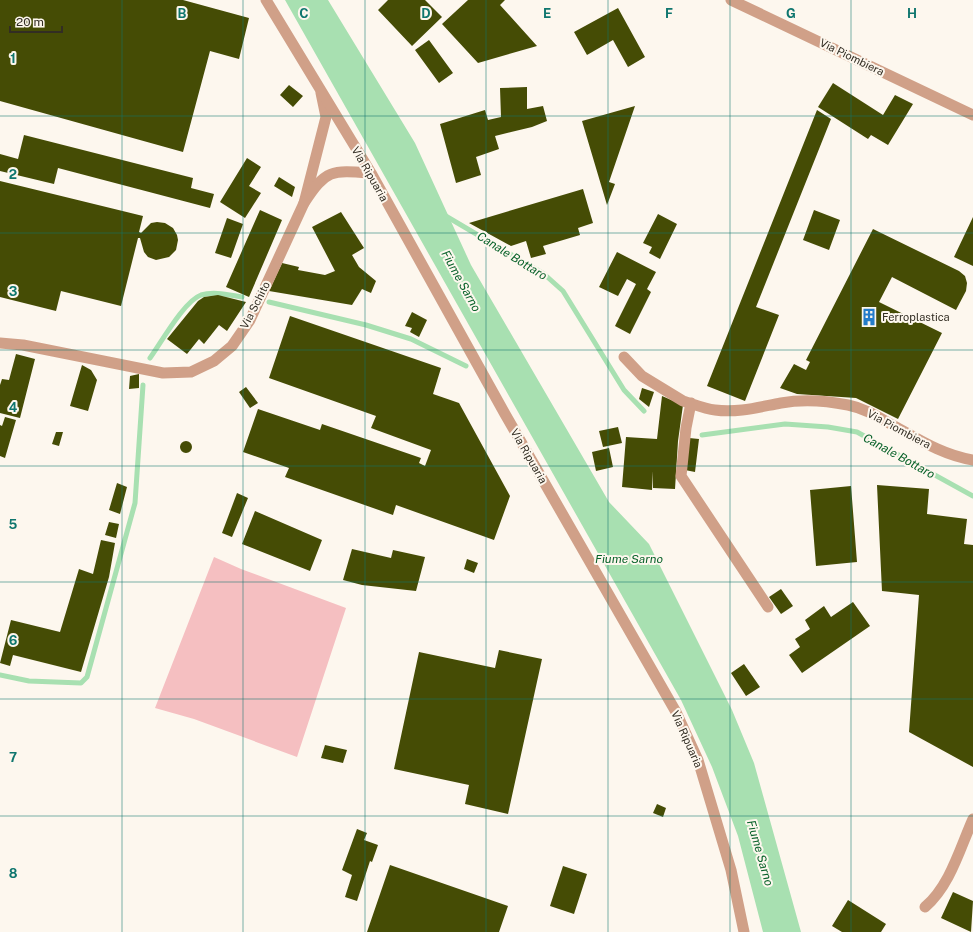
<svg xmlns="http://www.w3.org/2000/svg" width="973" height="932" font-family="'Public Sans',sans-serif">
<rect width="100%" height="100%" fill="#fdf7ee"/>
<!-- green -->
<path fill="#f5bfc1" d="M 214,557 L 241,569 L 346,608 L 297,757 L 194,719 L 155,708 Z"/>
<!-- water -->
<path fill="#a8e0b1" d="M 285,0 L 328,0 L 415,143 L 471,265 L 609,502 L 649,544 L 732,710 L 754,763 L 801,932 L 763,932 L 738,836 L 712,767 L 681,700 Z"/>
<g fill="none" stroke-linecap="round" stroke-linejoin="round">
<!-- stream -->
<path stroke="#a8e0b1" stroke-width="5" d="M 444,215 L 544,274 L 563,291 L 624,390 L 644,411
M 269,302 L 366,325 L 411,339 L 466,366
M 150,358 C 161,343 184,301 201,295 C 214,291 229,295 242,297
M 702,435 L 785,424 L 828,427 L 857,432 L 973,496
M 0,675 L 29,681 L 81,683 L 87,677 L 135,503 L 143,385"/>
</g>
<!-- building -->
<path fill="#454c05" d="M 0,0 L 183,0 L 249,18 L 239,59 L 210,51 L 183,152 L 0,101 Z
M 388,0 L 425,0 L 442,17 L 412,46 L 378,10 Z
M 468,0 L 505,0 L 500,5 L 537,46 L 478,63 L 442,24 Z
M 618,8 L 645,57 L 628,67 L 613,40 L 587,55 L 574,32 Z
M 429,40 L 453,73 L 439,83 L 415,50 Z
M 833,83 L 883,115 L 895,95 L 913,104 L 888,145 L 871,135 L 868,139 L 818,107 Z
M 289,85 L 303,96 L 293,107 L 280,95 Z
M 527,87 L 527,109 L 543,106 L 547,121 L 532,127 L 495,136 L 499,149 L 476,157 L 481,175 L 456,183 L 440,124 L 485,110 L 488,120 L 501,117 L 500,88 Z
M 635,106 L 609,182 L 615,184 L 607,205 L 582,121 Z
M 817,110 L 831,119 L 756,307 L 779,315 L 745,401 L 707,386 Z
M 24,135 L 193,178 L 191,188 L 214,194 L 210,208 L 58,168 L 54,184 L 0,171 L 0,154 L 18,159 Z
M 247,158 L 261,167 L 249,186 L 261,193 L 245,218 L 220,202 Z
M 279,177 L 295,187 L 292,197 L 274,186 Z
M 0,181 L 143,216 L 139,232 L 141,233 L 151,223 L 157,222 L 165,223 L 173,228 L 177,235 L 178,240 L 176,250 L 169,257 L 156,260 L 148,257 L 144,252 L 140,238 L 138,238 L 121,306 L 61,291 L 56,311 L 0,297 Z
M 583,189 L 593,223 L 578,228 L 580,235 L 543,246 L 546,254 L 531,258 L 526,241 L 511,246 L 469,223 Z
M 260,210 L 282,220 L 249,297 L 226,287 Z
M 814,210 L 840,220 L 829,250 L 803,240 Z
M 341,212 L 364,248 L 352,255 L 359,267 L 376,281 L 371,293 L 362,289 L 352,305 L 269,291 L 282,263 L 299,267 L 298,270 L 325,275 L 335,271 L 312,227 Z
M 658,214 L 677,224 L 660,259 L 649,253 L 652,247 L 643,243 Z
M 973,217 L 973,266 L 954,257 Z
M 227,218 L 243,224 L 231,258 L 215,253 Z
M 873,229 L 959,271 L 965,276 L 967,283 L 966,291 L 956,310 L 892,277 L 879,302 L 942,333 L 898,419 L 856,398 L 797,394 L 780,388 L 794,364 L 806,370 L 810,362 L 806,360 Z
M 617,252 L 656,272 L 647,289 L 651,292 L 630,334 L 615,326 L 636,284 L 627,279 L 618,296 L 599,287 Z
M 218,295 L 246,302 L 227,331 L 219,325 L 204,344 L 199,339 L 187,354 L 167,339 L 198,301 L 204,297 Z
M 412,312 L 427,320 L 419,337 L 410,332 L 412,328 L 405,326 Z
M 290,316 L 441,368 L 433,394 L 459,403 L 510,496 L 494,540 L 396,505 L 393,515 L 285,477 L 289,468 L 243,452 L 258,409 L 320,430 L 322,424 L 421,458 L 419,463 L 425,466 L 431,450 L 371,428 L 376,416 L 269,378 Z
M 16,354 L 35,359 L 20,418 L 0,413 L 0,385 L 2,379 L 9,380 Z
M 82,365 L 91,370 L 97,380 L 88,411 L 70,406 Z
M 139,374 L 139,388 L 129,389 L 130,376 Z
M 246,387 L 258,403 L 250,408 L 239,392 Z
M 642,388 L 654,392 L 649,407 L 639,399 Z
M 662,396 L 683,405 L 678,441 L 675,489 L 653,488 L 653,471 L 652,490 L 622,487 L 626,437 L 657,439 Z
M 5,417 L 16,420 L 5,458 L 0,456 L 0,425 L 2,426 Z
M 618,427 L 622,443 L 603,447 L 599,431 Z
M 56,432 L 63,432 L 59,446 L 52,444 Z
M 689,438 L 699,439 L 695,472 L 685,470 Z
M180 447a6 6 0 1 1 12 0a6 6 0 1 1-12 0Z
M 609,448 L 613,467 L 596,471 L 592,452 Z
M 117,483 L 127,487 L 120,514 L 109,510 Z
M 877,485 L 929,489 L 927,514 L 967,519 L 964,544 L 973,545 L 973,767 L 909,732 L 919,595 L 882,591 Z
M 851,486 L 857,562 L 816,566 L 810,490 Z
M 237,493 L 248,498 L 232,537 L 222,533 Z
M 255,511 L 322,540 L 310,571 L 242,544 Z
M 109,522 L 119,524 L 116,538 L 105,535 Z
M 101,540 L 115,543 L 109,577 L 81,672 L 13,655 L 10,666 L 0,663 L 11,620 L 60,632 L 79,569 L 93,574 Z
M 352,549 L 391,558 L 393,550 L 425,557 L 416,591 L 362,585 L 343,580 Z
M 467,559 L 478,563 L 474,573 L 464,569 Z
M 781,589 L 793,606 L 781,614 L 769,597 Z
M 853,602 L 870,626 L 802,673 L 789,655 L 800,647 L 795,639 L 810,629 L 805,620 L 824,606 L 831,617 Z
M 499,650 L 542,659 L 508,814 L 465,804 L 469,785 L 394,769 L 419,652 L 495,668 Z
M 744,664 L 760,687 L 746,696 L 731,673 Z
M 325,745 L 347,750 L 343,763 L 321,758 Z
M 657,804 L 666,808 L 663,817 L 653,813 Z
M 357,829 L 367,833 L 364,840 L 378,845 L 372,862 L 370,861 L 357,901 L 345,897 L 352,875 L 342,870 Z
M 390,865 L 508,906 L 499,932 L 367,932 Z
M 563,866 L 587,874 L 574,914 L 550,906 Z
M 953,892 L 973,901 L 971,932 L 941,918 Z
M 848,900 L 886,924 L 881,932 L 842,932 L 832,926 Z"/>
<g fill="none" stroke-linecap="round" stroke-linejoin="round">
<!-- minor -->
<path stroke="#d0a088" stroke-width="11" d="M 304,203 L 326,117 L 321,93
M 624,357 L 642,376 L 683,401 C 693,404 705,409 715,410 C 738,413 759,407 781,403 C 802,399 828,401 848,405 C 863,408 875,415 887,422 C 915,437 941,455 973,460
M 691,403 L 686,428 L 681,476 L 768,607
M 925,907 C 950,886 960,848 973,819"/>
<!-- tertiary -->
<path stroke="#d0a088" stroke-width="11" d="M 266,0 L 371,173 L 505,414 L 676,712 L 698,760 L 731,870 L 744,932
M 731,0 L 973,115
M 0,343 L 23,345 L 163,373 L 191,372 L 214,361 L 232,346 L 250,320 L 304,203 C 326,169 332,170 371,173"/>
</g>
<!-- grid -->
<path fill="none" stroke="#0f766e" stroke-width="1" stroke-opacity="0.55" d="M 122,0 L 122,932M 243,0 L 243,932M 365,0 L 365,932M 486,0 L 486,932M 608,0 L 608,932M 730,0 L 730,932M 851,0 L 851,932M 0,116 L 973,116M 0,233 L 973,233M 0,350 L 973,350M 0,466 L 973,466M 0,582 L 973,582M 0,699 L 973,699M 0,816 L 973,816"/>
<!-- icons -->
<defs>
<g id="building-bare" transform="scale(1.38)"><path d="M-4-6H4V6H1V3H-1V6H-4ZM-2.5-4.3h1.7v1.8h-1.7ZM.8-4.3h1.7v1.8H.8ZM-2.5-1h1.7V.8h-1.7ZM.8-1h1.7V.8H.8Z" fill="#257cca" stroke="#fdf7ee" stroke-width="2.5" paint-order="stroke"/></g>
</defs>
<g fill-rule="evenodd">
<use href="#building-bare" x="869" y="317"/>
</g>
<g text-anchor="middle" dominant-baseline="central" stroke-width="4" stroke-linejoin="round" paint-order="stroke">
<!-- street labels -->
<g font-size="11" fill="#322d23" stroke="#fdf7ee">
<text transform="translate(852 57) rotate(26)">Via Piombiera</text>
<text transform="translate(370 174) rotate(60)">Via Ripuaria</text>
<text transform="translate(255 305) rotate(-63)">Via Schito</text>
<text transform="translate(899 429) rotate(28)">Via Piombiera</text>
<text transform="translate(529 456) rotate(60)">Via Ripuaria</text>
<text transform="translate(687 739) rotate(66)">Via Ripuaria</text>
</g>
<!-- poi labels -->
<g font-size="11" fill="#322d23" stroke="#fdf7ee" text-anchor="start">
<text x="882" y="317">Ferroplastica</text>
</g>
<!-- water labels -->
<g font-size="12" font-style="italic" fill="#09622a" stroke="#fdf7ee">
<text transform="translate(512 256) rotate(32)">Canale Bottaro</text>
<text transform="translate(461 281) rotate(61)">Fiume Sarno</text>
<text transform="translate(899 456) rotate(29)">Canale Bottaro</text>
<text x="629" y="559">Fiume Sarno</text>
<text transform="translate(760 853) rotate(74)">Fiume Sarno</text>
</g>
</g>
<g font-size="13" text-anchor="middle" font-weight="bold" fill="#0f766e" stroke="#fdf7ee" stroke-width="4" stroke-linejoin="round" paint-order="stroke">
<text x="182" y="18">B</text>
<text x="304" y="18">C</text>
<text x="426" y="18">D</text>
<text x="547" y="18">E</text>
<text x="669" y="18">F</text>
<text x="791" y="18">G</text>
<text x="912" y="18">H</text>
<text x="13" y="63">1</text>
<text x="13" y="179">2</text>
<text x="13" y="296">3</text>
<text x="13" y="412">4</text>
<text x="13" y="529">5</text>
<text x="13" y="645">6</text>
<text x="13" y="762">7</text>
<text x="13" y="878">8</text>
</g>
<!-- scale -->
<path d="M10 26v6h52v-6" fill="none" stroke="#322d23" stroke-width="2"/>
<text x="16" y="26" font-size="12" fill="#322d23" stroke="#fdf7ee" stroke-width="3" paint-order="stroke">20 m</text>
</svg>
